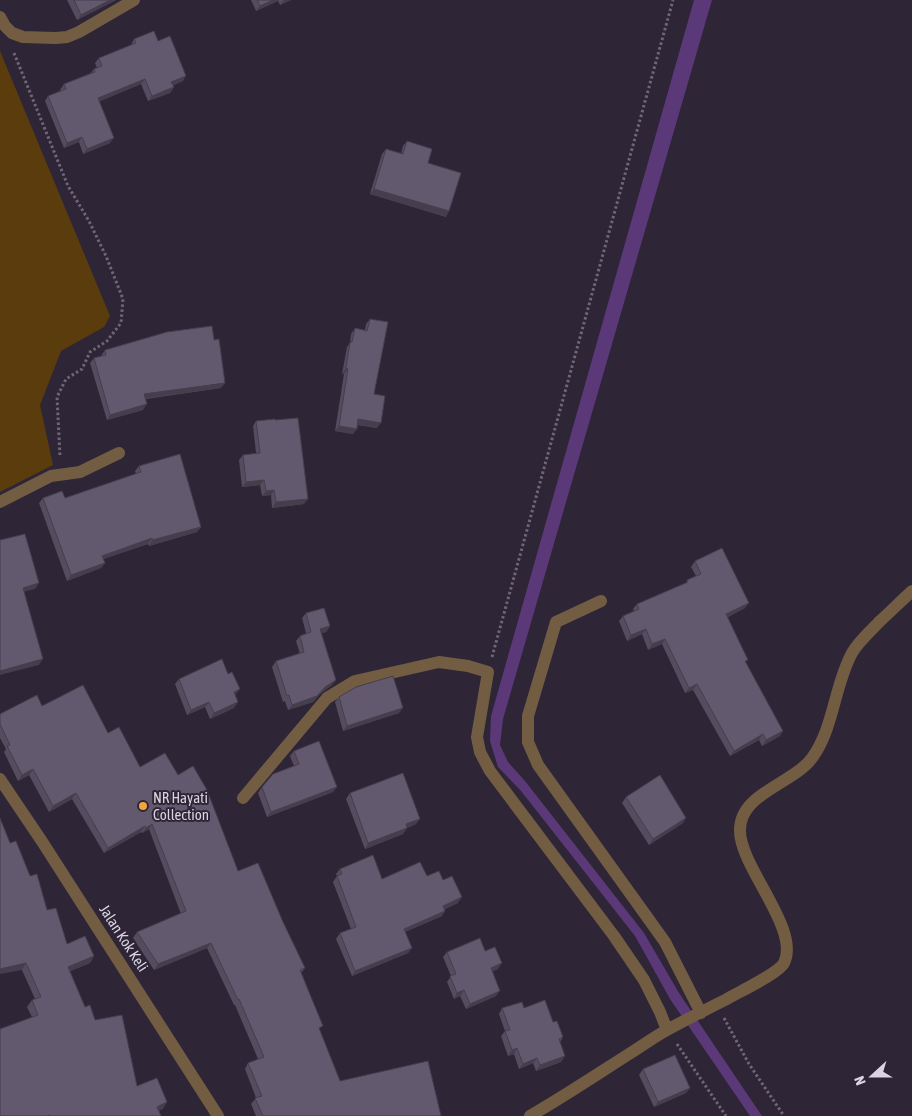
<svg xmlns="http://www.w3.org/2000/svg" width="912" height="1116" font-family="'Asap Condensed',sans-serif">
<rect width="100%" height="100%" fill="#2e2537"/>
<!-- green -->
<path fill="#5b3c0d" d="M 0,51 L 110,316 L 104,327 L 61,351 L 40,405 L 53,465 L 0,492 Z"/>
<!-- water -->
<path fill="#5b3878" d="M 694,0 L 712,0 L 503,719 L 500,745 L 508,762 L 525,781 L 644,933 L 679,993 L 762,1116 L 750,1116 L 670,999 L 635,936 L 521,791 L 498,767 L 490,741 L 491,716 Z"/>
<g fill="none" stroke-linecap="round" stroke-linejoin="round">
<!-- path -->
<path stroke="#6f6777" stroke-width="3" stroke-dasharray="2.5 2.5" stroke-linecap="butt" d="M 14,53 L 68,186 L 89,221 L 106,256 L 123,299 L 121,323 L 107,341 L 90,352 L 82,369 L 66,379 L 57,397 L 60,457
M 492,657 L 673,0
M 724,1018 L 749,1064 L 784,1116
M 677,1044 L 726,1116"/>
<!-- minor -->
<path stroke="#725d42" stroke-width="12" d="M 0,17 L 5,26 L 12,33 L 23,37 L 56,38 L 67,37 L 79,32 L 134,0
M 0,502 L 51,476 L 80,472 L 119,453
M 601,601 L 556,622 L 528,716 L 528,742 L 538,765 L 665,942 L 701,1013
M 0,779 L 43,843 L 218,1116
M 243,798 L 327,698 L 355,681 L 439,662 L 468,666 L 488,672 L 477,737 L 480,752 L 490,771 L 614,936 L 644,980 L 660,1012 L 667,1030
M 530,1116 C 563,1097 596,1075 629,1054 C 642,1046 654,1037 667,1030 C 687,1019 707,1009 727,999 C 739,992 779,973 784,963 C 801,929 739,866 740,830 C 740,793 793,784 812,758 C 834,728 834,686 852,653 C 859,641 870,632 879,622 C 890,612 901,601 912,591"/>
</g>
<!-- wall -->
<path fill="#554d5f" d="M 67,0 L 116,0 L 77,20 Z
M 251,0 L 291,0 L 280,5 L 278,1 L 256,11 Z
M 134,39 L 158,41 L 183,81 L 173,85 L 174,87 L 170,93 L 148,101 L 141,84 L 99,101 L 110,143 L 83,154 L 79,142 L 64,148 L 45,101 L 48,96 L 60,91 L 60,90 L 64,84 L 91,73 L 94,69 L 97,68 L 95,63 L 99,58 L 131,45 Z
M 407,141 L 428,163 L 446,217 L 370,194 L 382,154 L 386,149 L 401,154 L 403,146 Z
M 370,319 L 374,394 L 377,428 L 357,425 L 353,434 L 335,431 L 344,374 L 342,374 L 347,347 L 350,343 L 351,334 L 355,328 L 365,330 L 366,324 Z
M 105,350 L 221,388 L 146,399 L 143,410 L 107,420 L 90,363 L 94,358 L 101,356 Z
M 256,421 L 304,504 L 272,508 L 271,495 L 262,496 L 260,485 L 242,487 L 239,460 L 243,455 L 256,453 L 253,426 Z
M 139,466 L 201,527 L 197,532 L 149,546 L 148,544 L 103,559 L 105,563 L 101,568 L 67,581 L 39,503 L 43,498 L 65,498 L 136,474 L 135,471 Z
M 695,561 L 745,608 L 728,617 L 746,662 L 780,736 L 762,746 L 759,740 L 730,756 L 693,690 L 685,693 L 662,644 L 648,650 L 642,634 L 627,641 L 619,621 L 623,616 L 634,611 L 633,609 L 637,604 L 686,583 L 687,580 L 696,576 L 691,567 Z
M 306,613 L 330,626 L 326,632 L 321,633 L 332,685 L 321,693 L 313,702 L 288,710 L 285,701 L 283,702 L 272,667 L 276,661 L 300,654 L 296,641 L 300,636 L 306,633 L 302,618 Z
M 179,679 L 236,694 L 235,695 L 234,708 L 210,719 L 205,707 L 187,715 L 175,684 Z
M 339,697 L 399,713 L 343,731 L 335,702 Z
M 42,706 L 108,733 L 140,767 L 178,775 L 238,871 L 283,922 L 305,968 L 301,973 L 320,1031 L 340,1081 L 441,1116 L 256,1116 L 251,1104 L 256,1098 L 245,1069 L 248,1063 L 258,1059 L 235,1005 L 234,1005 L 207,948 L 154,970 L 133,938 L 137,932 L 181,914 L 149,829 L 142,833 L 141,832 L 104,853 L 72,799 L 49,812 L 29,775 L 18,781 L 4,752 L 6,749 L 0,738 L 0,714 Z
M 294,751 L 333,792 L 267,817 L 258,793 L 262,787 L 294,766 L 290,756 Z
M 350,793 L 416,824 L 407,828 L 403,834 L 365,849 L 346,799 Z
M 626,797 L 683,823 L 649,845 L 622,803 Z
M 10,843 L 30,876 L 47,910 L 67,944 L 94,956 L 90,963 L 70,971 L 85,1007 L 95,1020 L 137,1086 L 163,1109 L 159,1110 L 161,1116 L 0,1116 L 32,1017 L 27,1007 L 32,1000 L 35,999 L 22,970 Z
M 340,869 L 382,879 L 427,876 L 443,880 L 458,903 L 445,909 L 445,911 L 442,916 L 405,932 L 412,948 L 408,953 L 352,976 L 336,939 L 340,933 L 351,929 L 333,882 L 337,876 L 336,874 Z
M 485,951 L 498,969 L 492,971 L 496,996 L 466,1009 L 460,996 L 454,999 L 447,982 L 451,976 L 443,957 L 447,952 Z
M 502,1008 L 524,1008 L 553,1022 L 563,1037 L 560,1042 L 561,1062 L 536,1071 L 533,1063 L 519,1069 L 514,1054 L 508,1056 L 501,1036 L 505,1031 L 499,1014 Z
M 643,1069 L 690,1088 L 686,1093 L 654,1107 L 639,1075 Z"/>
<!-- shaded-wall -->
<path fill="#453e4d" d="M 110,0 L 116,0 L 77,20 L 81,15 Z
M 273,0 L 279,0 L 278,1 L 256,11 L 260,6 Z
M 284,0 L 291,0 L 280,5 Z
M 186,76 L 183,81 L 168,88 L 171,82 Z
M 145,79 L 141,84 L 94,104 L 98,98 Z
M 174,87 L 170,93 L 148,101 L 152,96 Z
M 82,137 L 79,142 L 64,148 L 67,143 Z
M 114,138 L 110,143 L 83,154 L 87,149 Z
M 374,189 L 449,211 L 446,217 L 370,194 Z
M 346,368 L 348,369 L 344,374 L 342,374 Z
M 225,383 L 221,388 L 141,399 L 144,394 Z
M 147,404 L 143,410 L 107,420 L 110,415 Z
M 358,419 L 381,423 L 377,428 L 354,424 Z
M 339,426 L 357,429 L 353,434 L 335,431 Z
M 264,480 L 260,485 L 242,487 L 246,482 Z
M 274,490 L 271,495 L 262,496 L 266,491 Z
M 308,499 L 304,504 L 272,508 L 276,502 Z
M 201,527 L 197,532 L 149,546 L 152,540 Z
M 152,538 L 148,544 L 98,561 L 102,556 Z
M 105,563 L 101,568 L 67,581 L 71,575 Z
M 39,583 L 35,589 L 19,593 L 23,588 Z
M 749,603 L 745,608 L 723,619 L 726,614 Z
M 330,626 L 326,632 L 316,635 L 320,629 Z
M 646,629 L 642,634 L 627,641 L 631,635 Z
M 665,639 L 662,644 L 648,650 L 652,644 Z
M 43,659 L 39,665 L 0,675 L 0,671 Z
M 336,680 L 332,685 L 321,693 L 313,702 L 288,710 L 292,705 L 325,687 Z
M 697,684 L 693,690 L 685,693 L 689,688 Z
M 240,689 L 236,694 L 230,697 L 234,692 Z
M 209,702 L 205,707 L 187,715 L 191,710 Z
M 238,702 L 234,708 L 210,719 L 214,713 Z
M 403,708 L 399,713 L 343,731 L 347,726 Z
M 783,731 L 780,736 L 762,746 L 766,740 Z
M 763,734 L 759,740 L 730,756 L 734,751 Z
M 33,769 L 29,775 L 18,781 L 22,775 Z
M 337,787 L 333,792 L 267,817 L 271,812 Z
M 76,793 L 72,799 L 49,812 L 53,806 Z
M 686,818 L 683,823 L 649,845 L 653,839 Z
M 420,819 L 416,824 L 402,830 L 406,824 Z
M 152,824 L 149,829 L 142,833 L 146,828 Z
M 145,826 L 141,832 L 104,853 L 108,848 Z
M 407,828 L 403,834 L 365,849 L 368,843 Z
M 462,897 L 458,903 L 440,911 L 443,906 Z
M 445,911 L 442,916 L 400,934 L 404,929 Z
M 211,943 L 207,948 L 154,970 L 158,964 Z
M 412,948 L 408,953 L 352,976 L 355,971 Z
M 94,956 L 90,963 L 64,974 L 68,967 Z
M 26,963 L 22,970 L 0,974 L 0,969 Z
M 502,963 L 498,969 L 487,974 L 491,968 Z
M 464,990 L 460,996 L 454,999 L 457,993 Z
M 500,991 L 496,996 L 466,1009 L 470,1004 Z
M 517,1048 L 514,1054 L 508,1056 L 512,1050 Z
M 565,1056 L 561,1062 L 536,1071 L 540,1065 Z
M 537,1058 L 533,1063 L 519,1069 L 523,1064 Z
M 690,1088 L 686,1093 L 654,1107 L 658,1102 Z
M 167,1102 L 163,1109 L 153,1113 L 157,1107 Z"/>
<!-- building -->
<path fill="#63596e" stroke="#453e4d" d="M 74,0 L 110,0 L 81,15 Z
M 257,0 L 273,0 L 260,6 Z
M 154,31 L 158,41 L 170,36 L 186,76 L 171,82 L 174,87 L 152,96 L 145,79 L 98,98 L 114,138 L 87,149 L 82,137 L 67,143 L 48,96 L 66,89 L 64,84 L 95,72 L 94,69 L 102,66 L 99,58 L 136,43 L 134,39 Z
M 407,141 L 432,149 L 428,163 L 461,173 L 449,211 L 374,189 L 386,149 L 403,154 Z
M 370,319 L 388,322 L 374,394 L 385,396 L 381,423 L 358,419 L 357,429 L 339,426 L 348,369 L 346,368 L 350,342 L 352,342 L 355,328 L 367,331 Z
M 212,326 L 214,340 L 219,339 L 225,383 L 144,394 L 147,404 L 110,415 L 94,358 L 106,355 L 105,350 L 167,332 Z
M 298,418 L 308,499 L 276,502 L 274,490 L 266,491 L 264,480 L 246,482 L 243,455 L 260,453 L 256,421 L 275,419 L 275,420 Z
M 180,454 L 201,527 L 152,540 L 152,538 L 102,556 L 105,563 L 71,575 L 43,498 L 62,491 L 65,498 L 141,472 L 139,466 Z
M 25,534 L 39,583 L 23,588 L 43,659 L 0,671 L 0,540 Z
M 722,548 L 749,603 L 726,614 L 748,660 L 745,661 L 783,731 L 766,740 L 763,734 L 734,751 L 697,684 L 689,688 L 665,639 L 652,644 L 646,629 L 631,635 L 623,616 L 639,609 L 637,604 L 688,582 L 687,580 L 701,574 L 695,561 Z
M 324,608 L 330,626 L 320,629 L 336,680 L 325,687 L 317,696 L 292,705 L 289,695 L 287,696 L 276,661 L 304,652 L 300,636 L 311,632 L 306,613 Z
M 222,659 L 228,674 L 232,672 L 240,689 L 234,692 L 238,702 L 214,713 L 209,702 L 191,710 L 179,679 Z
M 393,676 L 403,708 L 347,726 L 339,697 L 356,687 Z
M 83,685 L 108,733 L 119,727 L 140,767 L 165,753 L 178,775 L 193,766 L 207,790 L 238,871 L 258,863 L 283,922 L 305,968 L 300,970 L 323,1026 L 319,1028 L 340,1081 L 428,1061 L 441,1116 L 263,1116 L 255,1098 L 262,1096 L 248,1063 L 264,1057 L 239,999 L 238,1000 L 211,943 L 158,964 L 137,932 L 186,911 L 152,824 L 146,828 L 145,826 L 108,848 L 76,793 L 53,806 L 33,769 L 22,775 L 7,746 L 10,745 L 0,724 L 0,714 L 37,695 L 42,706 Z
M 319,741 L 337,787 L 271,812 L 262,787 L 273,774 L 299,764 L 294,751 Z
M 403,773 L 420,819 L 406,824 L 407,828 L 368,843 L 350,793 Z
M 660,775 L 686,818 L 653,839 L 626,797 Z
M 0,818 L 10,843 L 16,841 L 30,876 L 37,874 L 47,910 L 56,908 L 67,944 L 85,936 L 94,956 L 68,967 L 85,1007 L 90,1005 L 95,1020 L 122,1015 L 137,1086 L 157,1078 L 167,1102 L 157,1107 L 161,1116 L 49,1116 L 49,1115 L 47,1116 L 0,1116 L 0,1029 L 38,1015 L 32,1000 L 41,997 L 26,963 L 0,969 Z
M 373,855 L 382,879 L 420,862 L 427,876 L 439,871 L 443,880 L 452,876 L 462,897 L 443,906 L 445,911 L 404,929 L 412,948 L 355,971 L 340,933 L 356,927 L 337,876 L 342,874 L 340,869 Z
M 480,938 L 485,951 L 495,947 L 502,963 L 491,968 L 500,991 L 470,1004 L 464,990 L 457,993 L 450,976 L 456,974 L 447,952 Z
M 545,1000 L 553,1022 L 557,1021 L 563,1037 L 559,1039 L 565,1056 L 540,1065 L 537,1058 L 523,1064 L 517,1048 L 512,1050 L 505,1031 L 510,1030 L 502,1008 L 522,1002 L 524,1008 Z
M 675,1055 L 690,1088 L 658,1102 L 643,1069 Z"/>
<!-- markers -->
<circle fill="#efa73d" stroke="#2e2537" stroke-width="2" cx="143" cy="806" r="5"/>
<g text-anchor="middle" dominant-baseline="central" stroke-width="4" stroke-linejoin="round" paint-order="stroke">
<!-- poi labels -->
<g font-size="15" fill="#dad4e0" stroke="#2e2537" text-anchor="start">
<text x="153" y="797">NR Hayati<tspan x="153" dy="17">Collection</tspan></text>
</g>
<!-- street labels -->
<g font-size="15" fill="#dad4e0" stroke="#2e2537">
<text transform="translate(124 938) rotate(57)">Jalan Kok Keli</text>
</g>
</g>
<!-- north arrow -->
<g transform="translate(872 1076) rotate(249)" stroke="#2e2537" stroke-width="4" paint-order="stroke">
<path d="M0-4L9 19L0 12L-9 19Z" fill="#dad4e0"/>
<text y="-8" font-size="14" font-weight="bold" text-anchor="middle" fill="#dad4e0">N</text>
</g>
</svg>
